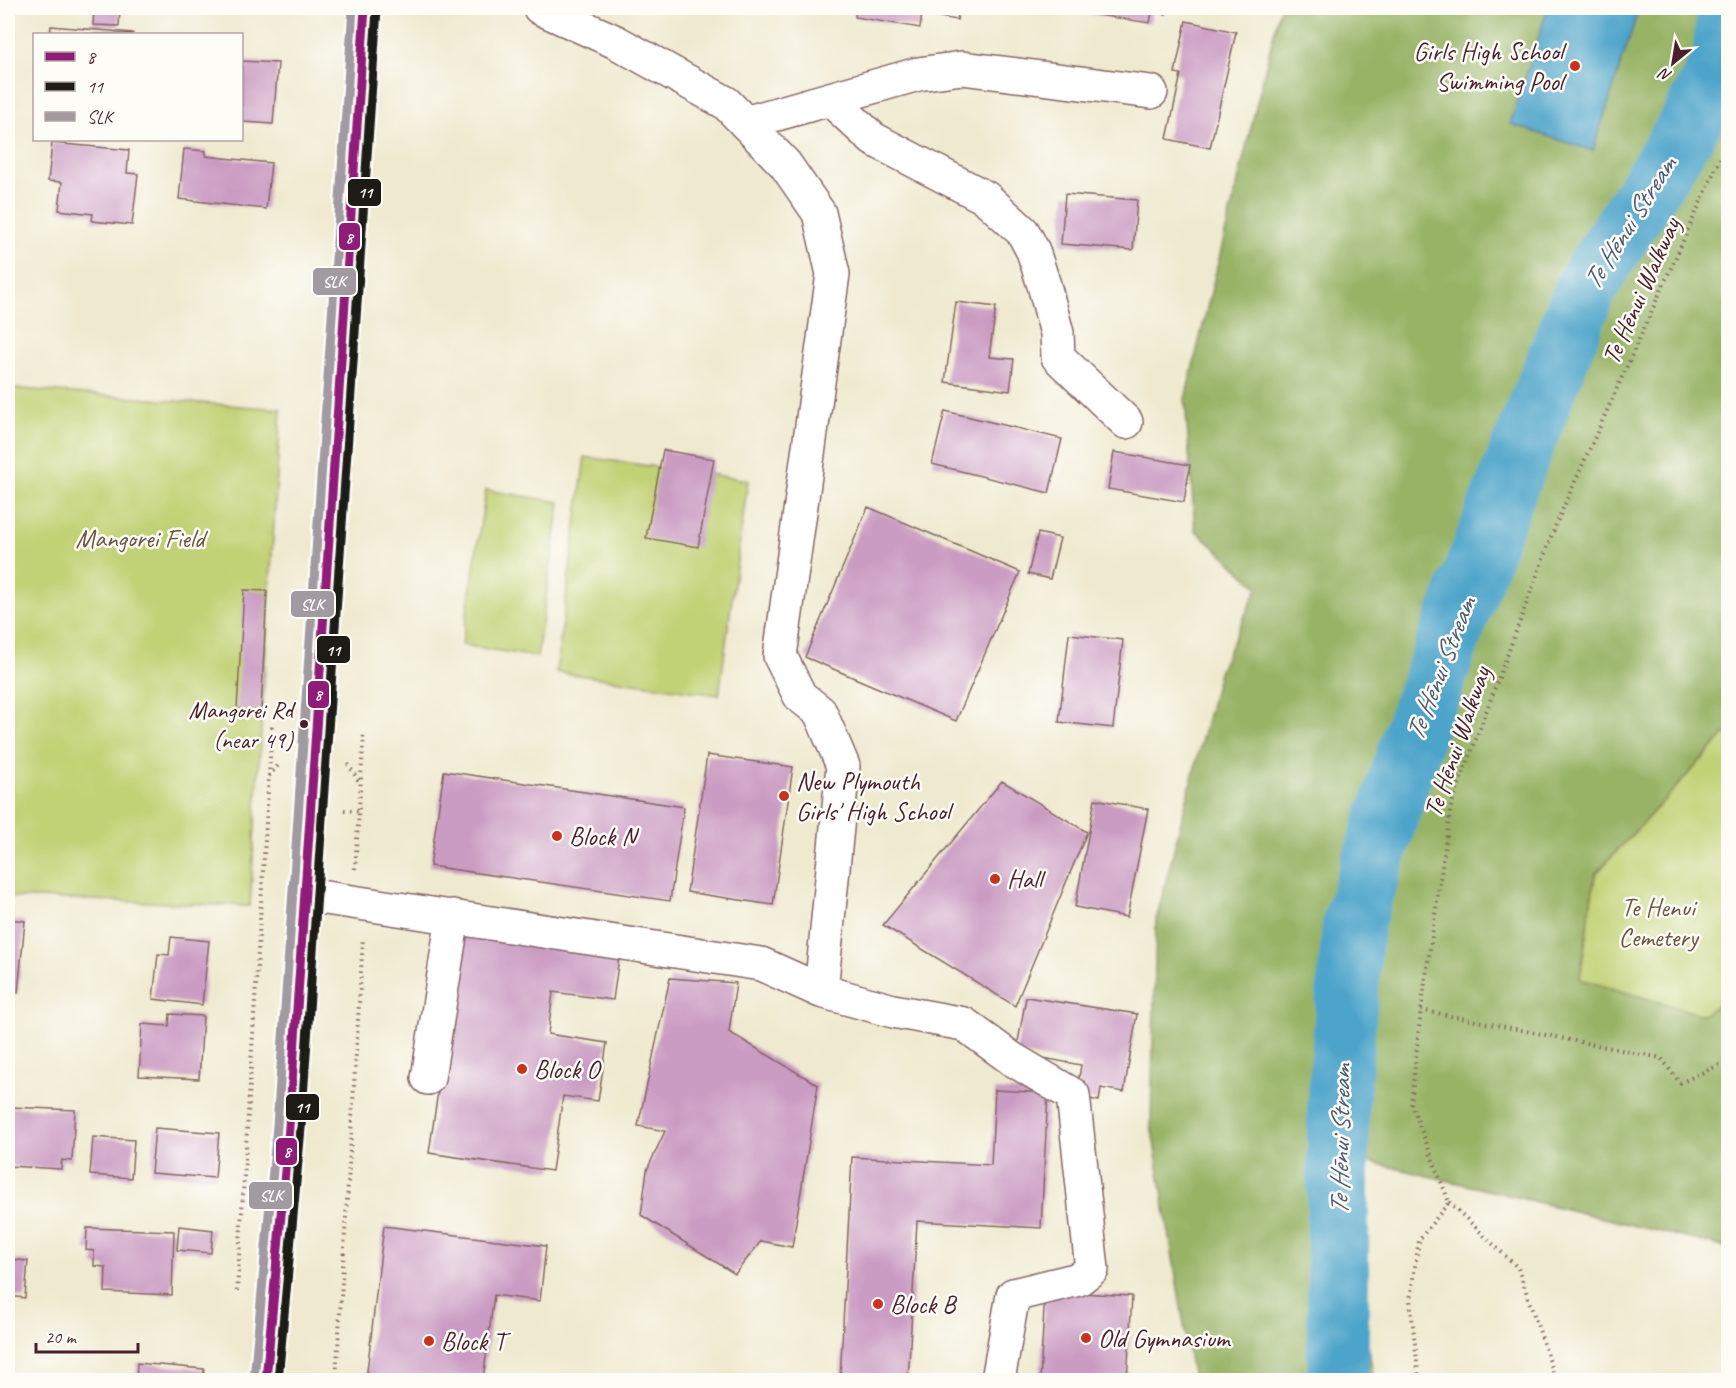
<svg xmlns="http://www.w3.org/2000/svg" width="1736" height="1388" font-family="Caveat,sans-serif">
<rect width="100%" height="100%" fill="#fdfcf7"/>
<filter id="ink" filterUnits="userSpaceOnUse"><feTurbulence type="fractalNoise" baseFrequency=".0167" numOctaves="2"/><feDisplacementMap in="SourceGraphic" scale="12" xChannelSelector="R" yChannelSelector="G"/><feConvolveMatrix kernelMatrix="1 2 1 2 8 2 1 2 1" color-interpolation-filters="sRGB"/></filter>
<filter id="wash" filterUnits="userSpaceOnUse"><feTurbulence type="fractalNoise" baseFrequency=".008" numOctaves="4" result="noise"/><feDisplacementMap in="SourceGraphic" scale="24" xChannelSelector="R" yChannelSelector="G"/><feGaussianBlur stdDeviation="1.35" result="paint"/><feColorMatrix in="noise" values="0 0 0 0 0 0 0 0 0 0 0 0 0 0 0 0 0 1.4 0 .05"/><feComposite in="paint" operator="in"/></filter>
<g filter="url(#wash)">
<rect width="100%" height="100%" fill="#efe9cf"/>
<!-- green -->
<path fill="#c1d174" stroke="#867850" stroke-width="1.5" d="M 8,388 L 281,409 L 250,906 L 8,897 Z
M 585,457 L 748,480 L 719,695 L 556,672 Z
M 486,490 L 560,502 L 537,657 L 462,645 Z
M 1728,731 L 1728,997 L 1703,1015 L 1579,979 L 1595,875 Z"/>
<!-- forest -->
<path fill="#98b366" stroke="#716948" stroke-width="1.5" d="M 1280,8 L 1728,8 L 1728,731 L 1595,874 L 1580,979 L 1703,1015 L 1728,997 L 1728,1248 L 1337,1154 L 1374,1380 L 1193,1380 L 1151,1124 L 1156,920 L 1219,672 L 1258,587 L 1195,530 L 1185,399 Z"/>
<!-- water -->
<path fill="#4ea4ca" stroke="#4c627a" stroke-width="1.5" d="M 1548,8 L 1639,8 L 1593,151 L 1510,124 Z"/>
<g fill="none" stroke-linecap="round" stroke-linejoin="round">
<!-- river -->
<path stroke="#4ea4ca" stroke-width="62" d="M 1338,1380 L 1338,1107 L 1353,923 L 1417,725 L 1498,509 L 1587,285 L 1687,129 L 1723,59 L 1728,8"/>
</g>
<g id="blocks">
<!-- building -->
<path fill="#ca9bc3" d="M 94,8 L 120,8 L 119,26 L 93,25 Z
M 856,8 L 959,8 L 957,20 L 922,14 L 920,28 L 855,17 Z
M 1078,8 L 1167,8 L 1166,14 L 1152,12 L 1150,23 L 1077,12 Z
M 1186,21 L 1236,32 L 1210,148 L 1167,139 L 1181,74 L 1175,73 Z
M 51,26 L 133,33 L 133,34 L 50,34 Z
M 242,61 L 278,63 L 273,124 L 242,122 Z
M 52,143 L 129,150 L 127,173 L 138,174 L 132,225 L 92,221 L 93,214 L 59,210 L 62,182 L 48,181 Z
M 184,149 L 206,151 L 206,156 L 271,163 L 266,209 L 179,199 Z
M 1065,194 L 1137,200 L 1133,250 L 1061,244 Z
M 956,302 L 996,307 L 989,357 L 1014,359 L 1010,391 L 945,382 Z
M 945,411 L 1062,439 L 1049,493 L 932,464 Z
M 663,450 L 714,459 L 698,547 L 646,538 Z
M 1114,452 L 1190,465 L 1184,502 L 1108,489 Z
M 868,507 L 1020,572 L 956,721 L 805,657 Z
M 1038,533 L 1060,538 L 1050,579 L 1028,574 Z
M 244,590 L 267,591 L 261,711 L 237,709 Z
M 1069,634 L 1123,640 L 1113,728 L 1059,722 Z
M 707,755 L 793,767 L 773,905 L 687,892 Z
M 444,771 L 684,807 L 670,901 L 430,866 Z
M 1002,781 L 1087,832 L 1015,1006 L 883,925 Z
M 1095,799 L 1148,809 L 1127,917 L 1075,907 Z
M 8,919 L 25,921 L 18,993 L 8,992 Z
M 461,933 L 619,957 L 613,1000 L 553,992 L 548,1034 L 607,1043 L 598,1101 L 563,1096 L 552,1171 L 429,1153 Z
M 171,937 L 209,941 L 202,1005 L 153,999 L 158,954 L 169,955 Z
M 670,978 L 736,983 L 729,1032 L 818,1085 L 792,1247 L 761,1241 L 735,1274 L 641,1215 L 647,1170 L 665,1131 L 638,1126 Z
M 1026,997 L 1137,1014 L 1124,1092 L 1101,1088 L 1099,1101 L 1076,1096 L 1081,1065 L 1016,1053 Z
M 170,1014 L 203,1016 L 199,1079 L 139,1076 L 142,1024 L 169,1026 Z
M 995,1090 L 1048,1093 L 1041,1228 L 917,1221 L 908,1380 L 840,1380 L 852,1157 L 991,1165 Z
M 11,1107 L 75,1110 L 72,1161 L 62,1160 L 61,1169 L 8,1166 Z
M 155,1128 L 219,1133 L 215,1178 L 151,1173 Z
M 93,1137 L 134,1140 L 131,1178 L 90,1175 Z
M 179,1226 L 213,1230 L 211,1253 L 177,1250 Z
M 384,1226 L 546,1246 L 540,1301 L 494,1295 L 483,1380 L 366,1380 Z
M 87,1228 L 174,1231 L 172,1295 L 105,1292 L 106,1267 L 94,1266 L 94,1251 L 86,1250 Z
M 8,1259 L 28,1261 L 25,1298 L 8,1296 Z
M 1045,1291 L 1132,1296 L 1127,1380 L 1040,1380 Z
M 137,1363 L 204,1369 L 203,1380 L 136,1380 Z"/>
</g>
</g>
<g filter="url(#ink)">
<use href="#blocks" fill-opacity="0" stroke="#846664" stroke-width="1.5"/>
<g fill="none" stroke-linecap="round" stroke-linejoin="round">
<!-- minor casing -->
<g stroke="#846664" stroke-width="36">
<path id="minor" d="M 540,8 L 616,42 L 726,103 L 785,164 L 819,213 L 833,274 L 780,656 L 800,696 L 820,712 L 843,766 L 821,991 L 893,1011 L 964,1024 L 1012,1059 L 1073,1095 L 1092,1269 L 1079,1279 L 1013,1295 L 998,1380
M 831,100 L 873,139 L 986,198 L 1023,232 L 1033,251 L 1044,285 L 1057,333 L 1058,357 L 1126,422
M 745,123 L 918,74 L 962,68 L 1151,92
M 306,895 L 761,964 L 821,991
M 428,1078 L 453,916"/>
</g>
<!-- major casing -->
<g stroke="#846664" stroke-width="36">
<path id="major" d="M 266,1380 L 289,1127 L 365,8"/>
</g>
<!-- path -->
<path stroke="#846664" stroke-width="4" stroke-dasharray="1.5 4.5" stroke-linecap="butt" d="M 348,764 L 360,783
M 269,776 L 280,763
M 344,810 L 359,811
M 355,869 L 364,732
M 1421,1010 L 1661,1058 L 1680,1083 L 1728,1061
M 1449,1202 L 1518,1268 L 1556,1380
M 237,1291 L 272,726
M 336,1380 L 363,938
M 1419,1380 L 1410,1299 L 1419,1240 L 1449,1202 L 1411,1103 L 1421,1010 L 1451,806 L 1556,524 L 1728,141"/>
<!-- minor -->
<use href="#minor" stroke="#fff" stroke-width="33"/>
<!-- major -->
<use href="#major" stroke="#f4c16a" stroke-width="33"/>
<!-- bus-1 casing -->
<g stroke="#fdfcf7" stroke-width="14">
<path id="bus-1" d="M 266,1380 L 289,1127 L 365,8"/>
</g>
<!-- bus-2 casing -->
<g stroke="#fdfcf7" stroke-width="14">
<path id="bus-2" d="M 278,1380 L 301,1128 L 377,9"/>
</g>
<!-- bus-3 casing -->
<g stroke="#fdfcf7" stroke-width="14">
<path id="bus-3" d="M 254,1379 L 277,1126 L 353,8"/>
</g>
<!-- bus-1 -->
<use href="#bus-1" stroke="#8f1d78" stroke-width="9"/>
<!-- bus-2 -->
<use href="#bus-2" stroke="#1e1a16" stroke-width="9"/>
<!-- bus-3 -->
<use href="#bus-3" stroke="#a29aa1" stroke-width="9"/>
</g>
</g>
<!-- markers -->
<g fill="#c8321e" stroke="#fdfcf7" stroke-width="2">
<circle cx="1575" cy="66" r="6"/>
<circle cx="784" cy="796" r="6"/>
<circle cx="557" cy="836" r="6"/>
<circle cx="995" cy="879" r="6"/>
<circle cx="522" cy="1069" r="6"/>
<circle cx="878" cy="1304" r="6"/>
<circle cx="1086" cy="1338" r="6"/>
<circle cx="429" cy="1341" r="6"/>
</g>
<circle fill="#4a1f2b" stroke="#fdfcf7" stroke-width="2" cx="304" cy="724" r="5"/>
<g text-anchor="middle" dominant-baseline="central" stroke-width="5" stroke-linejoin="round" paint-order="stroke">
<!-- bus labels -->
<g font-size="24" fill="#4a1f2b" stroke="#fdfcf7" text-anchor="end">
<text x="293" y="710">Mangorei Rd<tspan x="293" dy="30">(near 49)</tspan></text>
</g>
<!-- poi labels -->
<g font-size="26" fill="#4a1f2b" stroke="#fdfcf7" text-anchor="start">
<text x="1563" y="51" text-anchor="end">Girls High School<tspan x="1563" dy="30">Swimming Pool</tspan></text>
<text x="796" y="781">New Plymouth<tspan x="796" dy="30">Girls' High School</tspan></text>
<text x="569" y="836">Block N</text>
<text x="1007" y="879">Hall</text>
<text x="534" y="1069">Block O</text>
<text x="890" y="1304">Block B</text>
<text x="1098" y="1338">Old Gymnasium</text>
<text x="441" y="1341">Block T</text>
</g>
<!-- street labels -->
<g font-size="26" fill="#4a1f2b" stroke="#fdfcf7">
<text transform="translate(1641 291) rotate(-66)">Te Hēnui Walkway</text>
<text transform="translate(1457 742) rotate(-71)">Te Hēnui Walkway</text>
</g>
<!-- park labels -->
<g font-size="26" fill="#6e5441" stroke="#fdfcf7">
<text x="140" y="538">Mangorei Field</text>
<text x="1658" y="907">Te Henui<tspan x="1658" dy="30">Cemetery</tspan></text>
</g>
<!-- water labels -->
<g font-size="27" font-style="italic" fill="#4c5b73" stroke="#fdfcf7">
<text transform="translate(1629 223) rotate(-58)">Te Hēnui Stream</text>
<text transform="translate(1440 669) rotate(-69)">Te Hēnui Stream</text>
<text transform="translate(1340 1140) rotate(-89)">Te Hēnui Stream</text>
</g>
</g>
<g stroke="#fdfcf7" stroke-width="2">
<rect x="347" y="178" width="35" height="29" rx="6" fill="#1e1a16"/>
<rect x="338" y="222" width="23" height="29" rx="6" fill="#8f1d78"/>
<rect x="312" y="267" width="45" height="29" rx="6" fill="#a29aa1"/>
<rect x="290" y="590" width="45" height="28" rx="6" fill="#a29aa1"/>
<rect x="316" y="635" width="35" height="29" rx="6" fill="#1e1a16"/>
<rect x="307" y="680" width="23" height="29" rx="6" fill="#8f1d78"/>
<rect x="285" y="1093" width="35" height="28" rx="6" fill="#1e1a16"/>
<rect x="275" y="1137" width="23" height="29" rx="6" fill="#8f1d78"/>
<rect x="248" y="1181" width="45" height="29" rx="6" fill="#a29aa1"/>
</g>
<g font-size="16" text-anchor="middle" font-weight="bold" fill="#fff">
<text x="365" y="198">11</text>
<text x="349" y="243">8</text>
<text x="334" y="287">SLK</text>
<text x="312" y="610">SLK</text>
<text x="333" y="656">11</text>
<text x="318" y="700">8</text>
<text x="302" y="1113">11</text>
<text x="287" y="1157">8</text>
<text x="271" y="1201">SLK</text>
</g>
<!-- margin -->
<rect width="1736" height="1388" fill="none" stroke="#fdfcf7" stroke-width="30"/>
<!-- legend -->
<rect x="33" y="33" width="210" height="108" fill="#fdfcf7" stroke="#b5a4a5" stroke-width="1.5"/>
<rect x="45" y="52" width="30" height="9" fill="#8f1d78" stroke="#b5a4a5" stroke-width="1.5"/>
<text x="87" y="63" font-size="18" fill="#4a1f2b">8</text>
<rect x="45" y="82" width="30" height="9" fill="#1e1a16" stroke="#b5a4a5" stroke-width="1.5"/>
<text x="87" y="93" font-size="18" fill="#4a1f2b">11</text>
<rect x="45" y="112" width="30" height="9" fill="#a29aa1" stroke="#b5a4a5" stroke-width="1.5"/>
<text x="87" y="123" font-size="18" fill="#4a1f2b">SLK</text>
<!-- north arrow -->
<g transform="translate(1673 63) rotate(210)" stroke="#fdfcf7" stroke-width="4.5" paint-order="stroke">
<path d="M0-4.5L10 22L0 15L-10 22Z" fill="#4a1f2b"/>
<text y="-9" font-size="16" font-weight="bold" text-anchor="middle" fill="#4a1f2b">N</text>
</g>
<!-- scale -->
<path d="M36 1343v9h102v-9" fill="none" stroke="#4a1f2b" stroke-width="3"/>
<text x="45" y="1343" font-size="18" fill="#4a1f2b" stroke="#fdfcf7" stroke-width="4.5" paint-order="stroke">20 m</text>
</svg>
